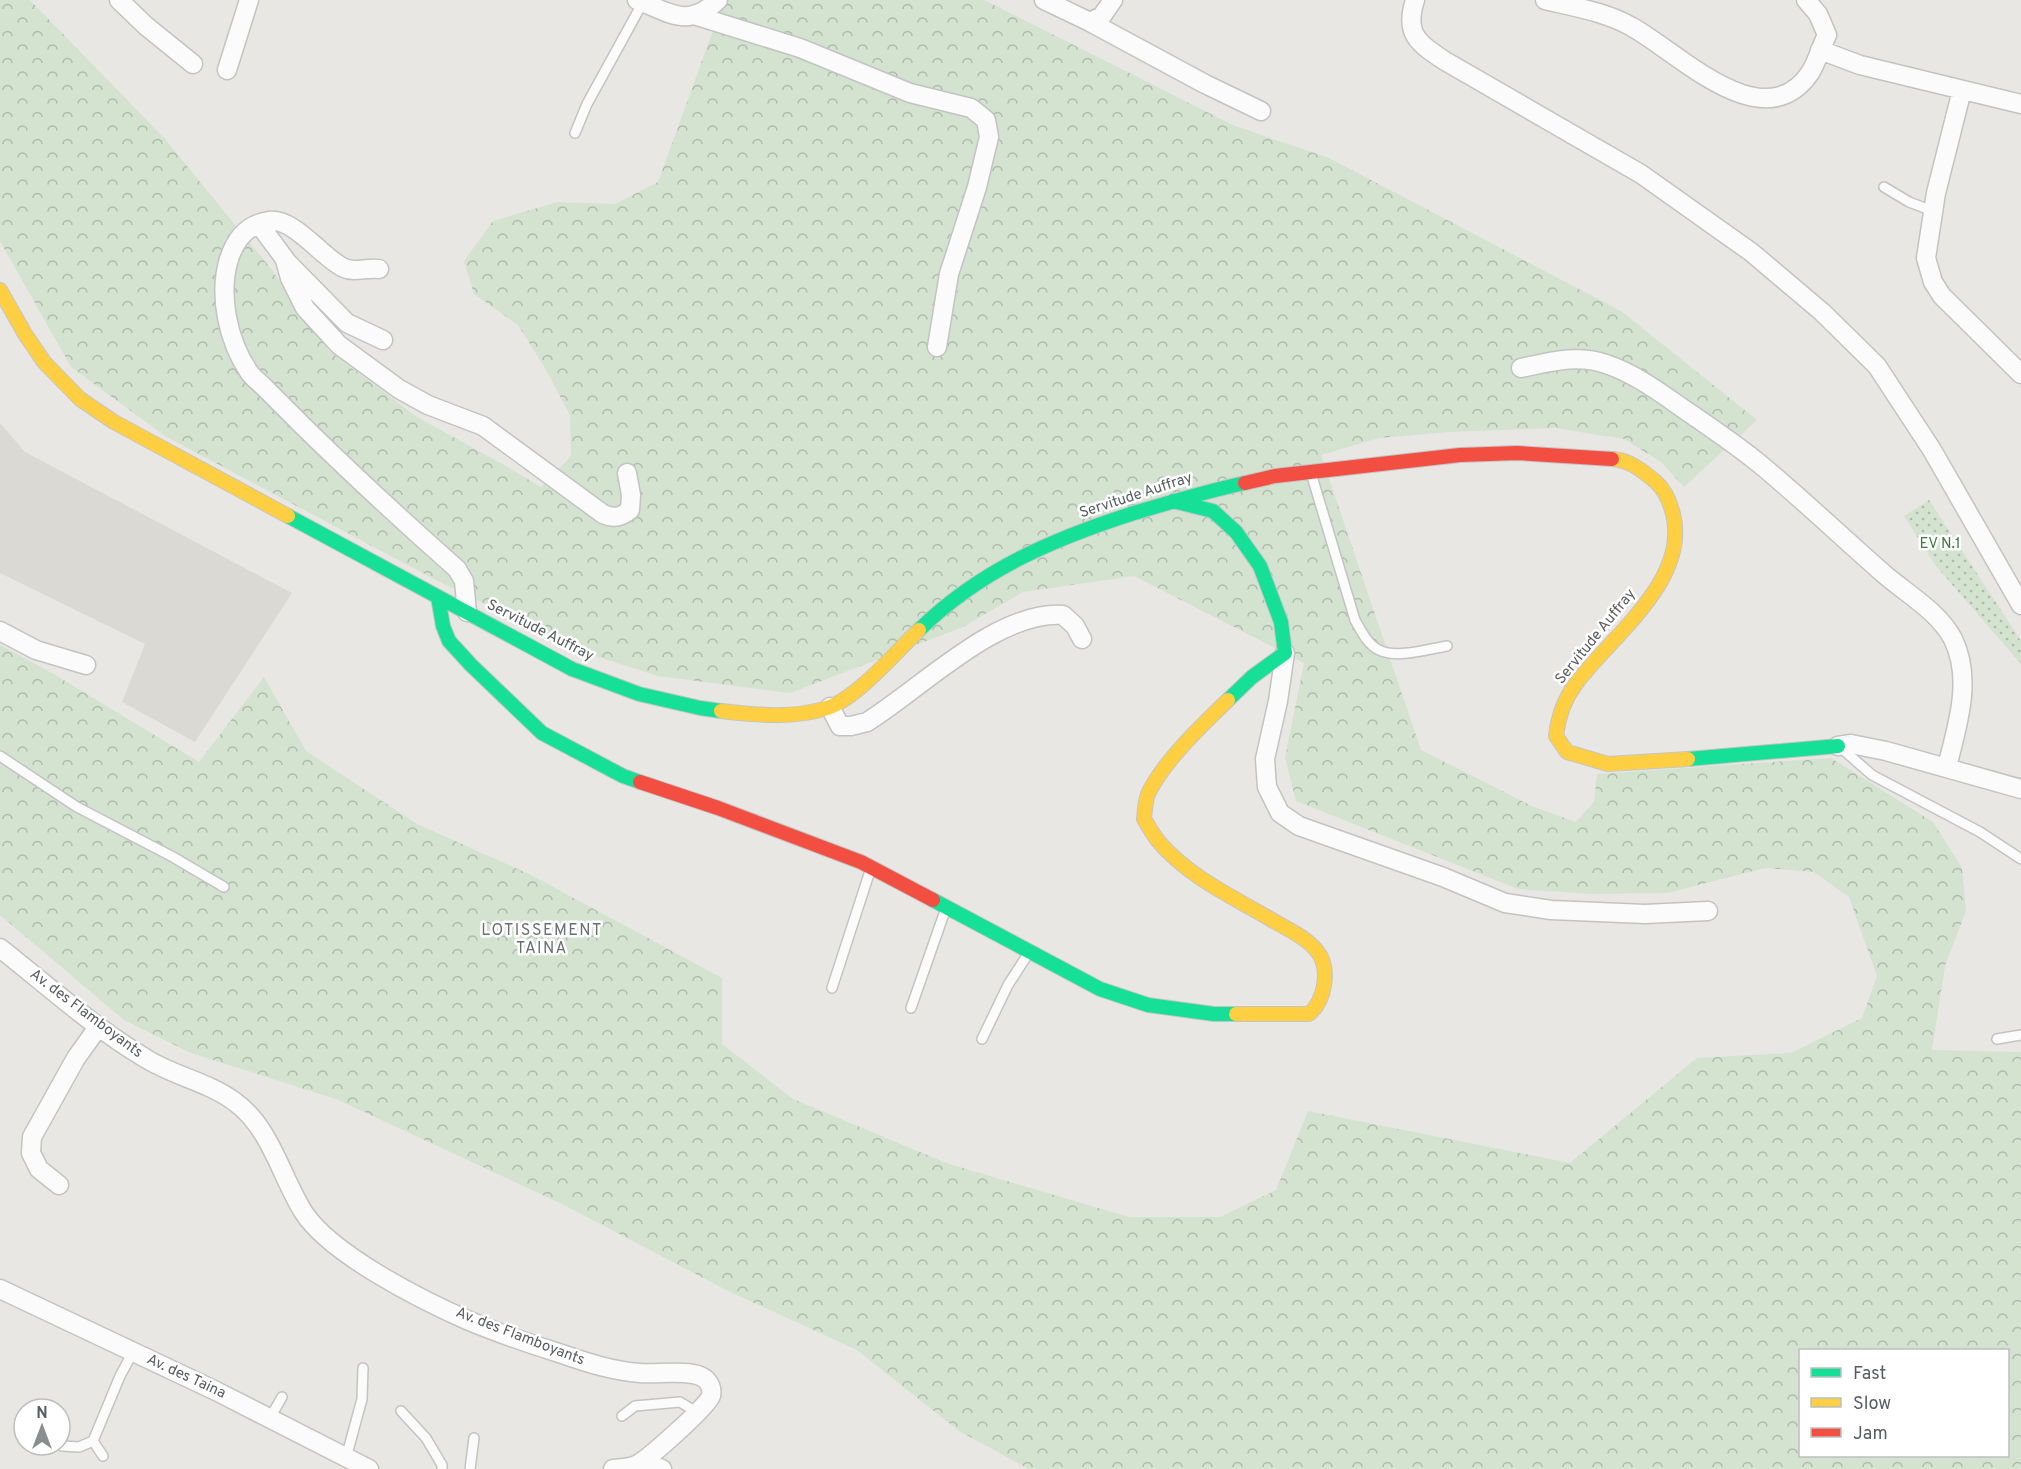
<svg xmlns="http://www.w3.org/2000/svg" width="2021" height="1469" font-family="Overpass,sans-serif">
<defs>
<pattern id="grass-dots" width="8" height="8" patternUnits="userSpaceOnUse" patternTransform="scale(1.5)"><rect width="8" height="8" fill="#d3e3d0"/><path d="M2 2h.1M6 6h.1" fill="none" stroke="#aebbac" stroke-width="1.8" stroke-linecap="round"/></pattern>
<pattern id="forest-crowns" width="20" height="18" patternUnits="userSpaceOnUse" patternTransform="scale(1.5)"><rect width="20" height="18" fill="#d3e3d0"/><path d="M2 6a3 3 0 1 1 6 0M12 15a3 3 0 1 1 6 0" fill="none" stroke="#aebbac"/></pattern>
</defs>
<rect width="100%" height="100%" fill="#e8e7e3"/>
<!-- education -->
<path fill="#dbd9d3" d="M 0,423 L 25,452 L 292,593 L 195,742 L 122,702 L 145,644 L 0,573 Z"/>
<!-- grass -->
<path fill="url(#grass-dots)" d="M 1929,500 L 2021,641 L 2021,664 L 1936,566 L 1904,516 Z"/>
<!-- forest -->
<path fill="url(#forest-crowns)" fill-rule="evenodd" d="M 0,0 L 30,0 L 165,139 L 272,270 L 329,351 L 417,417 L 506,466 L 541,487 L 571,456 L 570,415 L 545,368 L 518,325 L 474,294 L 464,261 L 493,221 L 558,202 L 615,204 L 658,182 L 724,0 L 984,0 L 1235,126 L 1329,158 L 1621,311 L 1757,420 L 1684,487 L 1661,462 L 1624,439 L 1555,428 L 1450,432 L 1379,438 L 1321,455 L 1421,750 L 1534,807 L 1576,822 L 1594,802 L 1597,774 L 1831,758 L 1933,822 L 1962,868 L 1966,911 L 1945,966 L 1932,1050 L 2021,1052 L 2021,1469 L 1029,1469 L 959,1431 L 857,1350 L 728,1291 L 562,1204 L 336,1099 L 191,1053 L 124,1020 L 0,915 L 0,645 L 52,673 L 199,762 L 264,677 L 306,751 L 417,824 L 529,874 L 722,978 L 722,1044 L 793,1099 L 946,1163 L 1129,1217 L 1220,1217 L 1276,1190 L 1308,1111 L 1570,1163 L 1697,1058 L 1791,1053 L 1862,1018 L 1877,976 L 1849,897 L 1814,872 L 1765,868 L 1667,893 L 1592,894 L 1518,889 L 1296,801 L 1285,758 L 1304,663 L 1134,576 L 1023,592 L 963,627 L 790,693 L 658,676 L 586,653 L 434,579 L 165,436 L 71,367 L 0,241 ZM 1800,1350 L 2008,1350 L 2008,1456 L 1800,1456 Z"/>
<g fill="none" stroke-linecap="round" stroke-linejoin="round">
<!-- lane casing -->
<g stroke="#c3c3c3" stroke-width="12">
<path id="lane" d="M 575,133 L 587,104 L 643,2
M 1884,187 L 1909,202 L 1933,211
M 1311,473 L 1355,620 C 1361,631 1368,645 1379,650 C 1397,659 1429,649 1447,646
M 1840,747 L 1872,775 L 1980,832 L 2021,859
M 0,756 L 77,807 L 173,857 L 224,887
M 832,988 L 870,871
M 911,1008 L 946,908
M 982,1039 L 1008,985 L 1028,954
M 1997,1039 L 2021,1035
M 401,1411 L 426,1438 L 442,1465 L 442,1469
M 622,1416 L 635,1406 L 680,1402 L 698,1413
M 270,1418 L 282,1397
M 93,1441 L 103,1456
M 62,1446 L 79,1447 L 93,1441 L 120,1376 L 133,1352
M 346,1458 L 362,1399 L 363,1368
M 470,1469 L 474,1438"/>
</g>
<!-- street casing -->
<g stroke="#c3c3c3" stroke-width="21">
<path id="street" d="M 119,0 L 146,26 L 193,64
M 637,0 C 671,13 687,29 718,0
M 1044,0 L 1090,22 L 1102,16 L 1113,0
M 1415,0 C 1404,34 1418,43 1445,61 L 1641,174 L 1751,252 L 1822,312 L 1877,366 L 1932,450 L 2021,605
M 1545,0 C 1574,7 1606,12 1632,27 C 1678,52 1763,141 1810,73 C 1817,62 1821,47 1827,35 L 1818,14 L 1806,0
M 697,16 L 800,48 L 910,93 L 971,108 L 986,120 L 989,137 L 977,187 L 949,274 L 937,347
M 1090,22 L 1205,84 L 1261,111
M 1820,50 L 1860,65 L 2021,104
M 227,70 L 249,0
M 1962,90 L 1936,193 L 1926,258 L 1933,282 L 1942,296 L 2021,374
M 259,224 L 287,262 L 347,323 L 383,340
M 285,260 L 290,278 L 305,308 L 339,345 L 399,389 L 428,405 L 483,426 L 603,514 C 614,519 621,517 630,510 L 631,495 L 627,473
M 379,269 C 367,267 355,273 344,268 C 321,257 295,218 269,221 C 247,224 235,240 229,259 C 218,295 228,341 249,372 C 253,378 260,383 265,388 C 278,401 291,414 304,427 C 354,476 405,523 457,569 L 464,581 L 467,612
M 1521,368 C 1550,362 1577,354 1606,364 C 1636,374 1662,394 1688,412 C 1713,429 1738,446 1761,465 C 1803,500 1843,538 1884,574 C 1907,594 1938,611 1953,639 C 1973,680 1957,726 1947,767
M 0,631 L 36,650 L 86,665
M 1285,653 L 1278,701 L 1265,759 L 1267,787 L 1280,813 L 1299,826 L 1443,877 L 1505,903 L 1551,910 L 1645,914 L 1708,911
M 830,707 L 840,726 L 851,726 L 867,722 C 922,688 996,611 1063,615 L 1075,626 L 1082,639
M 1838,746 L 1851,744 L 1886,751 L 2021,789
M 0,948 C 47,985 93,1027 145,1058 C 173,1076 209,1082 235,1102 C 271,1128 281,1177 304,1213 C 331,1254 421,1300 467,1320 C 498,1333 530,1344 562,1354 C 588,1363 613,1371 640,1373 C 657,1375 698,1367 708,1382 C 711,1386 712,1391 711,1396 C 709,1405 648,1459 638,1464 C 631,1468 621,1468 613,1469
M 59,1185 L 39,1169 L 31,1153 L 32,1137 L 76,1058 L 99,1026
M 0,1289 L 216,1391 L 369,1469
M 643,1461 L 662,1469"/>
</g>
<!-- fast casing -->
<g stroke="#c5c5c5" stroke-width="16">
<path id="fast" d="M 1173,501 L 1213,511 L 1236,532 L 1260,566 L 1281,622 L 1285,653 L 1252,677 L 1228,700
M 288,516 L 572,669 L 639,694 L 700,708 L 721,711
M 438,597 L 443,626 L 449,641 L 471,665 L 542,733 L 623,776 L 640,782
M 919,630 C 980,570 1053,539 1134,513 C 1171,502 1207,491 1245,483
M 1688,759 L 1838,746
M 933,900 L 1100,989 L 1148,1005 L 1214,1014 L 1236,1014"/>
</g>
<!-- slow casing -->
<g stroke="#c5c5c5" stroke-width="16">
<path id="slow" d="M 0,290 L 25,334 L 44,362 L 80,399 L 114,422 L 288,516
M 1612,459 C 1630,460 1643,471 1656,482 C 1665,490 1670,502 1673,514 C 1690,581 1609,638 1575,685 C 1564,700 1558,718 1556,736 L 1567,752 L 1608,764 L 1688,759
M 1228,700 C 1203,724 1165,760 1149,792 C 1145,799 1145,811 1144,819 C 1149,827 1153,835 1159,842 C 1189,877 1233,897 1272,920 C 1287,929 1306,937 1317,951 C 1331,968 1325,1001 1309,1014 L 1236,1014
M 721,711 C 755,715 793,719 827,708 C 856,699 896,652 919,630"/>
</g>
<!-- jam casing -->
<g stroke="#c5c5c5" stroke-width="16">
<path id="jam" d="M 1245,483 L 1275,476 L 1460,455 L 1517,453 L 1612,459
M 640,782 L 718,808 L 861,862 L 933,900"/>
</g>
<!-- lane -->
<use href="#lane" stroke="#fcfbfb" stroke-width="9"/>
<!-- street -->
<use href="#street" stroke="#fcfbfb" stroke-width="18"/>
<!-- fast -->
<use href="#fast" stroke="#16e098" stroke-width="14"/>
<!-- slow -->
<use href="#slow" stroke="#ffcf43" stroke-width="14"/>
<!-- jam -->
<use href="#jam" stroke="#f24e42" stroke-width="14"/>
</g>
<g text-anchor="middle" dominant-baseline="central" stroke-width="5" stroke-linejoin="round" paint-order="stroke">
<!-- street labels -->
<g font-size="15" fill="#5a5d60" stroke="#fff">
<text transform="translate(1136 496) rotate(-18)">Servitude Auffray</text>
<text transform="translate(540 631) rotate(27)">Servitude Auffray</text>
<text transform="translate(1596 637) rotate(-51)">Servitude Auffray</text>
<text transform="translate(86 1014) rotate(37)">Av. des Flamboyants</text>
<text transform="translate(520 1337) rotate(21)">Av. des Flamboyants</text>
<text transform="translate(186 1377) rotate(25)">Av. des Taina</text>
</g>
<!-- park labels -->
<g font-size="15" fill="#3e7a3f" stroke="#fff">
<text x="1940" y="544">EV N.1</text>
</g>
<!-- neighbourhood labels -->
<g font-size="16" letter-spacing="1.5" fill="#6b6e72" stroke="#fff">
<text x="542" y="931">LOTISSEMENT<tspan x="542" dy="18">TAINA</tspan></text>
</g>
</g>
<!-- legend -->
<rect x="1799" y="1349" width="210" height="108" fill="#ffffff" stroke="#bdbebf" stroke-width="1.5"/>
<rect x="1811" y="1368" width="30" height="9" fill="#16e098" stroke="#bdbebf" stroke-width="1.5"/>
<text x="1853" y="1379" font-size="18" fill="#5a5d60">Fast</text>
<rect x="1811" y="1398" width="30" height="9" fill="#ffcf43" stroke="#bdbebf" stroke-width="1.5"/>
<text x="1853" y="1409" font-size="18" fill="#5a5d60">Slow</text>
<rect x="1811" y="1428" width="30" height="9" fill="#f24e42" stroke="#bdbebf" stroke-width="1.5"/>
<text x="1853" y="1439" font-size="18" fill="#5a5d60">Jam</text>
<!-- north arrow -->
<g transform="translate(42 1427)"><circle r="28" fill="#ffffff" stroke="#bdbebf" stroke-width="1.5"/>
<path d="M0-4.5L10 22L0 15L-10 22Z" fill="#8c8d8e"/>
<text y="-9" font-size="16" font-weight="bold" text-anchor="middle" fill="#5a5d60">N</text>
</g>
</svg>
